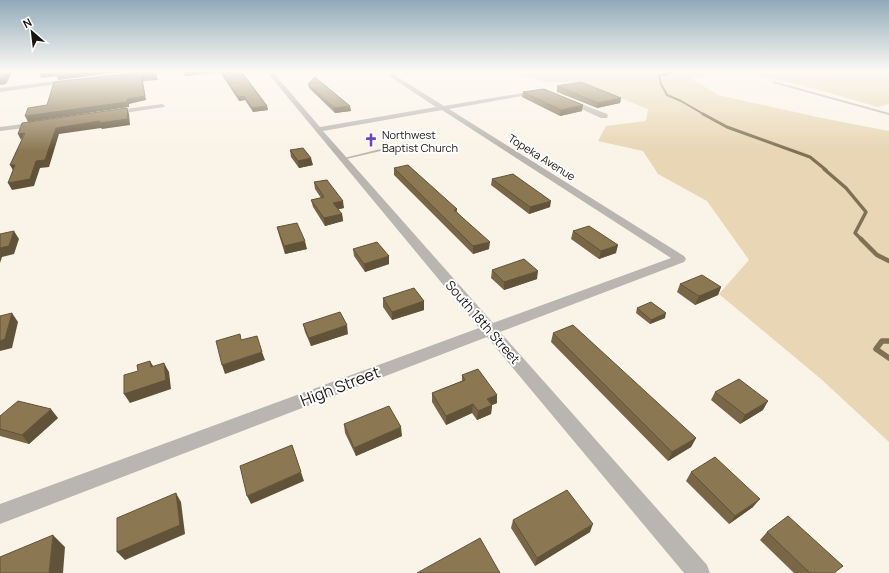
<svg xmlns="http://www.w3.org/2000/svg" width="889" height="573" font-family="Manrope,sans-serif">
<rect width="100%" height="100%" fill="#faf3e7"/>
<!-- green -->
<path fill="#e8d6b4" d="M 503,71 L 568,71 L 575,74 L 588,72 L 587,71 L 889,71 L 889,104 L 878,107 C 826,93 744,62 692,79 L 718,95 L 822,118 L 889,131 L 889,442 L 821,379 L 719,294 L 749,260 L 707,201 L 658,174 L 643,151 L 598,141 L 606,126 L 646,121 L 648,109 L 581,82 L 545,82 Z"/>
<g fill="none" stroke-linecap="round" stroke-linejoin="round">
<!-- stream-far4 -->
<path stroke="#807155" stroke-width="2" d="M 675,71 L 659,76 L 661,84 L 667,95 L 681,101 L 705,115"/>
<!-- stream-far3 -->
<path stroke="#807155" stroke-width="3" d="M 703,114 L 727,127 L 810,157 L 826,170"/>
<!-- stream-far2 -->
<path stroke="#807155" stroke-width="3.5" d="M 824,169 L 846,188 L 866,212 L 855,233 L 862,240"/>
<!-- stream-far1 -->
<path stroke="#807155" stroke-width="4.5" d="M 861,239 L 877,255 L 889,261"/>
<!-- stream -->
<path stroke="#807155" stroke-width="5.5" d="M 889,341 L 882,341 L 876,349 L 889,358"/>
<!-- service -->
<path fill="#b9b6b1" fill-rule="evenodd" d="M 773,81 L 889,113 L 889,115 L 773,83 Z
M 405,143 L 406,143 L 406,145 L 342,160 L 340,159 Z"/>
<!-- minor -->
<path fill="#b9b6b1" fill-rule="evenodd" d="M 266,71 L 272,71 L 320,127 L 436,107 L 389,76 L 388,75 L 391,73 L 444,106 L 541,90 L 541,92 L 539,93 L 449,109 L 684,256 L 686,259 L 684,262 L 500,332 L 707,565 L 710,573 L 684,573 L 487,337 L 0,524 L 0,504 L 479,328 ZM 442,110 L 671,258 L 493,323 L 323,131 Z
M 71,79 L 74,81 L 73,82 L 0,92 L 0,88 Z
M 566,98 L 607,114 L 608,116 L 607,118 L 601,118 L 564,101 L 563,100 Z
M 162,104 L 165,106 L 164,107 L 111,115 L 107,113 L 111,111 Z
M 38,122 L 41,122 L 41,126 L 0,131 L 0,127 Z"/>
</g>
<!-- wall -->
<path fill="#786647" d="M 183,71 L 241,71 L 267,106 L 268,110 L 253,112 L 245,100 L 239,101 L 220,72 L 185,76 Z
M 308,84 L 351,111 L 335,113 L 309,88 Z
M 557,86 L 621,98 L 620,103 L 597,108 L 557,92 Z
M 523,92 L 582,111 L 560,116 L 522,97 Z
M 290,150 L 313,165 L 299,168 L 291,157 Z
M 394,168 L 457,209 L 457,212 L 489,249 L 473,254 L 394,175 Z
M 492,179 L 550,207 L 529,214 L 491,185 Z
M 314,182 L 344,208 L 338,209 L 342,214 L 343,221 L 325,226 L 313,207 L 311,200 L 321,198 L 315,189 Z
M 277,227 L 307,249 L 285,254 L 279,235 Z
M 573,231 L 616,253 L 599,259 L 571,239 Z
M 353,249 L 389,264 L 365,272 L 354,256 Z
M 492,270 L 537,279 L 504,290 L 491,278 Z
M 680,284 L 721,287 L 718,295 L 695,305 L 677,292 Z
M 383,298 L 424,301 L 424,310 L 392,320 L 383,307 Z
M 637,308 L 665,318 L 650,324 L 636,313 Z
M 303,324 L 348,334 L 311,346 L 305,332 Z
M 553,333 L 696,438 L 691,447 L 668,461 L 551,342 Z
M 462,375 L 497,395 L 497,403 L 492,405 L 491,414 L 477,420 L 472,413 L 446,425 L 432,402 L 432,393 L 462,381 Z
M 715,392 L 763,410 L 740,424 L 711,400 Z
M 0,416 L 58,418 L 29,444 L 0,436 Z
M 344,424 L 402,436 L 356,456 L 345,433 Z
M 691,472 L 753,507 L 729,524 L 686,481 Z
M 513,520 L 590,532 L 535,566 L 511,528 Z
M 767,532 L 835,573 L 794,573 L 760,540 Z"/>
<!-- shaded-wall -->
<path fill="#615339" d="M 8,71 L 13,71 L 6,84 L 0,85 L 0,79 Z
M 101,71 L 130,71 L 58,80 L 57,76 Z
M 155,71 L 158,80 L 143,81 L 146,100 L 129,104 L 129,107 L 28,122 L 25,116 L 127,99 L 141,77 Z
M 193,71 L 220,71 L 220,72 L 185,76 L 184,72 Z
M 58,72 L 59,76 L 41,78 L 40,74 Z
M 244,96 L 245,100 L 239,101 L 238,97 Z
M 621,98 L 620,103 L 597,108 L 598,103 Z
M 583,105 L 582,111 L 560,116 L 561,110 Z
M 267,106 L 268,110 L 253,112 L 252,108 Z
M 350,106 L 351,111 L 335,113 L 334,108 Z
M 127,108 L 129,114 L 130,125 L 102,129 L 101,128 L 59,134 L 49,167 L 40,168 L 34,186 L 12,190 L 8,183 L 36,161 L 56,128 Z
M 25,133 L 21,140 L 18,134 Z
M 311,158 L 313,165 L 299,168 L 298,161 Z
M 10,165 L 15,165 L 14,172 Z
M 343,201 L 344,208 L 335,210 L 333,203 Z
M 551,201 L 550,207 L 529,214 L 530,207 Z
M 342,214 L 343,221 L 325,226 L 324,218 Z
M 14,231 L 19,239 L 14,254 L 2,257 L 0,263 L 0,248 Z
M 305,241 L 307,249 L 285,254 L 284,246 Z
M 490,242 L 489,249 L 473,254 L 473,246 Z
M 618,245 L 616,253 L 599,259 L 601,251 Z
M 389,256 L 389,264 L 365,272 L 364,264 Z
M 538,271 L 537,279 L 504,290 L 504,282 Z
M 721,287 L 718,295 L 695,305 L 699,296 Z
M 424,301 L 424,310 L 392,320 L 392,312 Z
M 12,313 L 18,322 L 12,348 L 0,351 L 0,341 Z
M 666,313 L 665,318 L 650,324 L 651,320 Z
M 347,325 L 348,334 L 311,346 L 309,338 Z
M 262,352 L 265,360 L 225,374 L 222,365 Z
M 150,361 L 155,369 L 151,367 Z
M 164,363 L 169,372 L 171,389 L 130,403 L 124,394 Z
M 497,395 L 497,403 L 492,405 L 491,414 L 477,420 L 478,411 L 487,399 Z
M 768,401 L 763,410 L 740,424 L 745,415 Z
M 473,404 L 472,413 L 446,425 L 446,416 Z
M 51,409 L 58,418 L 29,444 L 22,435 Z
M 401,427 L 402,436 L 356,456 L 354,448 Z
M 696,438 L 691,447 L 668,461 L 672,452 Z
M 301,472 L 304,481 L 251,504 L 247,496 Z
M 176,493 L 181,502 L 185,534 L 125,560 L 117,552 Z
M 760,499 L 753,507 L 729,524 L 735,516 Z
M 593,524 L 590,532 L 535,566 L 537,558 Z
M 53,535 L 65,547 L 63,573 L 49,573 Z"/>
<!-- building -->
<path fill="#8b7752" stroke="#615339" d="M 0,71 L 8,71 L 3,79 L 0,79 Z
M 41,71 L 101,71 L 57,76 L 58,72 L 40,74 Z
M 150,71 L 155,71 L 156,75 L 141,77 L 145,96 L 127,99 L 127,102 L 25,116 L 28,108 L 47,105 L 54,82 Z
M 183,71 L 193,71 L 184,72 Z
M 221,71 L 241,71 L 267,106 L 252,108 L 244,96 L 238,97 Z
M 315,77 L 350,106 L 334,108 L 308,84 Z
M 581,82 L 621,98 L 598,103 L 557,86 Z
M 544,89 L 583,105 L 561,110 L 523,92 Z
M 127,108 L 128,119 L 99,123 L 100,121 L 56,128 L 45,160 L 36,161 L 30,179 L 8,183 L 15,165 L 10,165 L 25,133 L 18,134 L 22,123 Z
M 303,148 L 311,158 L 298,161 L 290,150 Z
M 408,165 L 457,209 L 454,210 L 490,242 L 473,246 L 394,168 Z
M 513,174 L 551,201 L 530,207 L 492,179 Z
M 327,180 L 343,201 L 333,203 L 342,214 L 324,218 L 311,200 L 324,197 L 314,182 Z
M 297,223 L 305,241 L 284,246 L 277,227 Z
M 589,226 L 618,245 L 601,251 L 573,231 Z
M 14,231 L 9,246 L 0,248 L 0,234 Z
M 377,242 L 389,256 L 364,264 L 353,249 Z
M 524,259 L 538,271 L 504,282 L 492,270 Z
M 702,275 L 721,287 L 699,296 L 680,284 Z
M 414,288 L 424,301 L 392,312 L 383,298 Z
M 651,302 L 666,313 L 651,320 L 637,308 Z
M 340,312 L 347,325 L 309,338 L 303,324 Z
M 12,313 L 5,339 L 0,341 L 0,316 Z
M 573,325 L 696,438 L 672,452 L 553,333 Z
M 240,334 L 241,340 L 257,336 L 262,352 L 222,365 L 216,341 Z
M 150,361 L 151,367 L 164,363 L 166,380 L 124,394 L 124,375 L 138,371 L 137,365 Z
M 478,369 L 497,395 L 487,399 L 492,405 L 478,411 L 473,404 L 446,416 L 432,393 L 465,380 L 462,375 Z
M 739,379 L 768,401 L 745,415 L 715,392 Z
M 18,401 L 51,409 L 22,435 L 0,429 L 0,416 Z
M 389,406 L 401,427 L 354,448 L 344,424 Z
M 292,445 L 301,472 L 247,496 L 240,466 Z
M 715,457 L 760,499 L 735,516 L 691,472 Z
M 567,490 L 593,524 L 537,558 L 513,520 Z
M 176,493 L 180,525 L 117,552 L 117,518 Z
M 788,516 L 843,566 L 834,573 L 810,573 L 767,532 Z
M 53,535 L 49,573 L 0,573 L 0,557 Z
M 480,538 L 500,573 L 417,573 Z"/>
<!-- sky -->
<linearGradient id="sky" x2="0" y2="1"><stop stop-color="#90a9b9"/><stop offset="0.47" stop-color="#fdfaf4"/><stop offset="1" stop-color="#fdfaf4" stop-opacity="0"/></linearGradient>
<rect width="889" height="151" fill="url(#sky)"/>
<!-- icons -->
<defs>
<g id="church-bare" transform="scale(1.08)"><path d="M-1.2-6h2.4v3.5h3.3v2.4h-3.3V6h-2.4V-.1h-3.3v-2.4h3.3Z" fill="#6c46be" stroke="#fff" stroke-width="2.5" paint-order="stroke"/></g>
</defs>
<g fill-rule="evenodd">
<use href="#church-bare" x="371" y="140"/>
</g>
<g text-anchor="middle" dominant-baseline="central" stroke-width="4" stroke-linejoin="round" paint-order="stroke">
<!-- far-poi labels -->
<g font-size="11" fill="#181511" stroke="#fff" text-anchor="start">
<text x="382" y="134">Northwest<tspan x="382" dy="13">Baptist Church</tspan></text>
</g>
<!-- far-street labels -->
<g font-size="11" fill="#181511" stroke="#fff">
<text transform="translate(542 157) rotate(32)">Topeka Avenue</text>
</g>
<!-- street labels -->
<g font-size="13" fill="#181511" stroke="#fff">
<text transform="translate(483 322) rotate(49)">South 18th Street</text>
</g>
<!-- near-street labels -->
<g font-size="16" fill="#181511" stroke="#fff">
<text transform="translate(340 386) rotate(-21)">High Street</text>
</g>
</g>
<!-- north arrow -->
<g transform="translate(32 32) rotate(332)" stroke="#ffffff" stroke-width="3" paint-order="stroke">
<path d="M0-3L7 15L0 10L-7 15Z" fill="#181511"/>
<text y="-6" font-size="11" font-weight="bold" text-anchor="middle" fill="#181511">N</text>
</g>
</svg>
